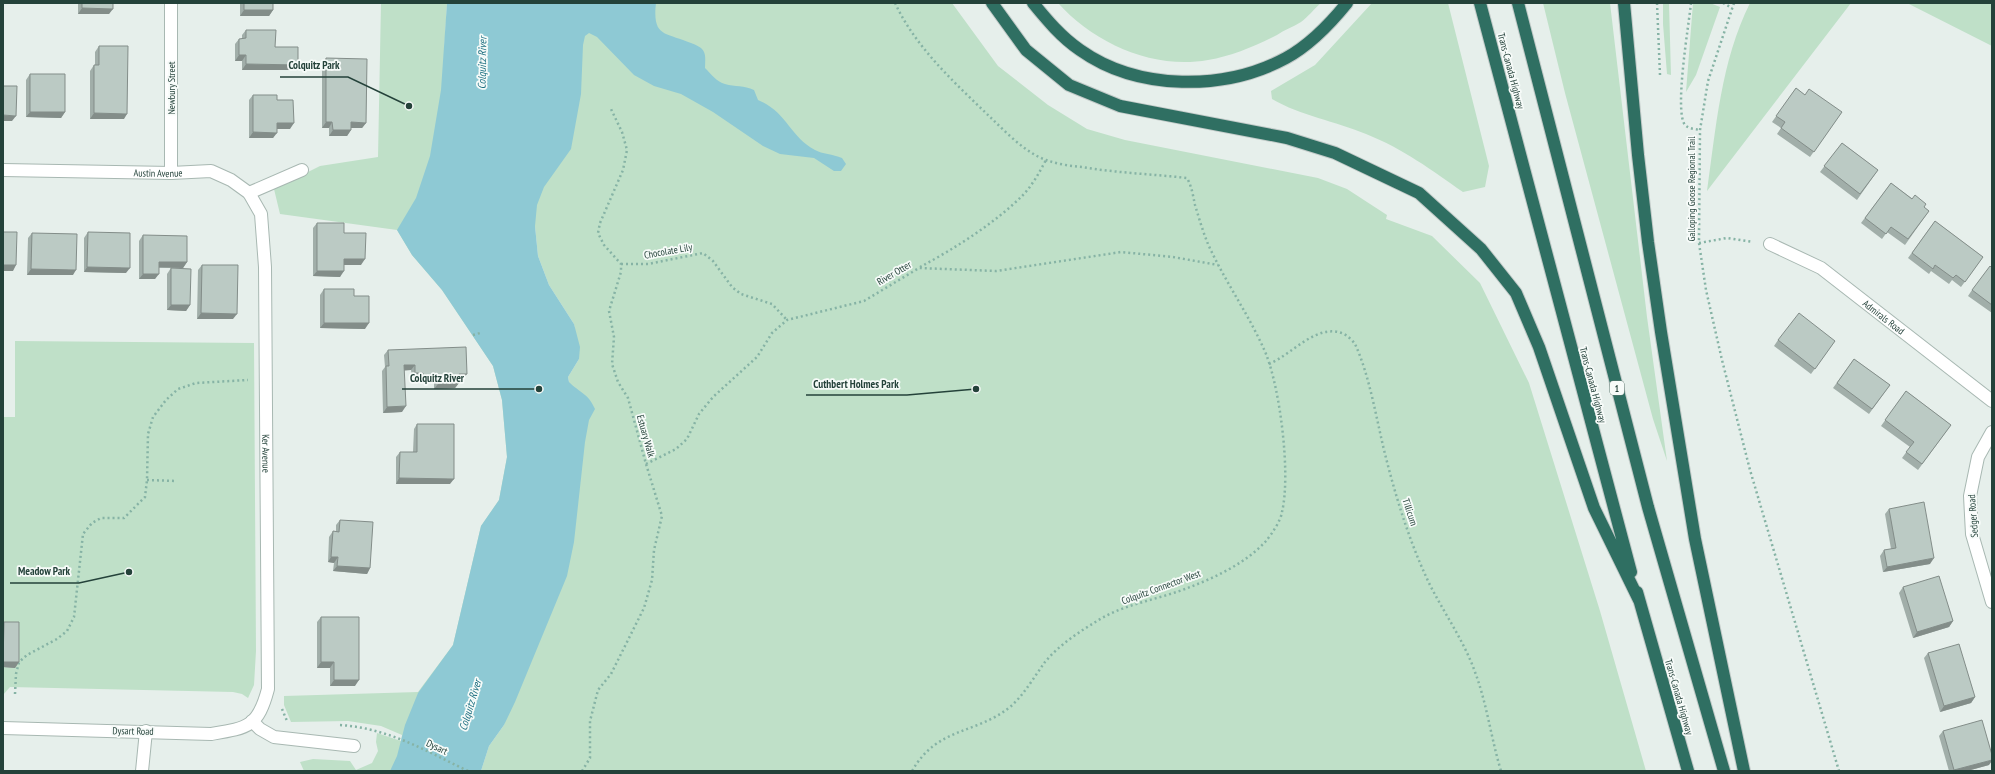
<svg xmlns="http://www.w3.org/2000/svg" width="1995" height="774" font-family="'PT Sans Narrow',sans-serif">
<rect width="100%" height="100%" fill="#e6efeb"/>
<!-- green -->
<path fill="#bfe0c8" d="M 381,3 L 447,3 L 444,55 L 510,368 L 511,486 L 410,771 L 304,771 L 300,762 L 313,759 L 350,761 L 356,770 L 372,763 L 378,751 L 376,742 L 377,733 L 401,741 L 402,735 L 381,726 L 348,721 L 291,722 L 284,705 L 284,696 L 418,692 L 453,645 L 481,526 L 499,500 L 507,457 L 502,400 L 493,366 L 442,290 L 412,255 L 397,230 L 280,214 L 274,189 L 320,166 L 378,157 Z
M 534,3 L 952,3 L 998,66 L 1048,105 L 1087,129 L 1125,140 L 1318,178 L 1347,189 L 1387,215 L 1386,219 L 1432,236 L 1480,283 L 1529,383 L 1600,611 L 1646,771 L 481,771 L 489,746 L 504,725 L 569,382 L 568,377 L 579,359 L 574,324 L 549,285 L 538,256 L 535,226 Z
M 1058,3 L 1321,3 C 1314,9 1308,17 1301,22 C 1293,27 1284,30 1277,35 C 1255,46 1232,56 1208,60 C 1153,70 1094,43 1058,3 Z
M 1372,3 L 1448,3 L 1489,166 L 1485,187 L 1463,192 C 1431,170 1404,149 1366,134 C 1335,121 1301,116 1272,99 L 1271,91 L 1315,65 Z
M 1543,3 L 1610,3 L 1647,317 L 1667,461 L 1653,419 L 1565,93 Z
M 1663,3 L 1669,3 L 1671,75 L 1667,74 L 1663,24 Z
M 1693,3 L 1710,3 L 1720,7 L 1696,75 L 1686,92 Z
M 1750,3 L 1851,3 L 1707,191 C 1716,128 1721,61 1750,3 Z
M 1907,3 L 1992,3 L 1992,46 Z
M 15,341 L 254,343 L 256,651 L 254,685 L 248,698 L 242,694 L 233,692 L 10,687 L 3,695 L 3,417 L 15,417 Z"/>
<!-- water -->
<path fill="#8ec9d4" d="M 447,3 L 656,3 C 652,38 666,32 691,43 C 696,45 702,47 704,52 C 706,56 705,63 705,68 C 711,74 717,82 725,84 C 735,87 744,85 754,90 L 758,100 C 787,112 790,137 815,150 C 822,154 833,154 842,158 L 846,164 L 841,171 L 834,171 L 814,158 L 780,154 L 763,146 L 713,112 L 681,94 L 654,86 L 634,75 L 597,37 L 589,33 L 585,36 L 583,45 L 581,94 L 571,149 L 544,187 L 537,205 L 535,226 L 538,256 L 549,285 L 574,324 L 580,347 L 579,359 L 568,377 L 569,382 C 580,393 588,393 595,409 L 589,420 L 585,442 L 574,542 L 567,576 L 515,702 L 504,725 L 489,746 L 481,771 L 390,771 L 397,756 L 405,725 L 418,693 L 453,645 L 481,526 L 499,500 L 507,457 L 502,400 L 493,366 L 442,290 L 412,255 L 397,230 L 416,198 L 430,156 L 441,90 Z"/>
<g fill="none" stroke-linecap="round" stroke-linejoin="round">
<!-- lane casing -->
<g stroke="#a8b8b2" stroke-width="14">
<path id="lane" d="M 252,721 L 260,729 L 274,737 L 354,746"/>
</g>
<!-- street casing -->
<g stroke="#a8b8b2" stroke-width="14">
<g id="street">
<path id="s1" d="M 3,170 L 171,173 L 211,171 L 231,180 L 249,193 L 261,214 L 265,267 L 268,689 C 258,727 248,728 211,734 L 3,728"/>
<path d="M 171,173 L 171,3"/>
<path d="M 249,193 L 302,170"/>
<path id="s2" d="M 1770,244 L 1821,268 L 1992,401"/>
<path d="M 1992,432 L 1978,457 L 1970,496 L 1972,534 L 1992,602"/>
<path d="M 142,771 L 146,731"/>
</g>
</g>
<!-- highway casing -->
<g stroke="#c2cac8" stroke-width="14">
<path id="highway" d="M 992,3 L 1026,50 L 1069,85 L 1120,106 L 1287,138 L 1335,153 L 1419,193 L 1481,249 L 1516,293 L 1539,347 L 1594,508 L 1639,600
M 1033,3 C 1047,20 1061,37 1080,50 C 1138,91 1225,91 1286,58 C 1310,45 1330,24 1347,3
M 1480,3 L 1631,572
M 1518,3 L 1648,507 L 1724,771
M 1624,3 L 1638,155 L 1648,242 L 1661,332 L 1695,539 L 1744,771
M 1637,592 L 1688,771"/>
</g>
<!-- path -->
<path stroke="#86b3a5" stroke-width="2.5" stroke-dasharray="2 3" stroke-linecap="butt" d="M 895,3 C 916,48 954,82 989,116 C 1006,132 1024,152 1046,160 C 1057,164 1070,166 1082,167 C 1117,173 1152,174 1187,178 C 1192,187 1193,196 1195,205 C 1199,218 1203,232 1208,244 C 1225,282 1250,316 1266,354 C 1280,389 1291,474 1282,512 C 1281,520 1272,534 1266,541 C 1245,564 1214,578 1185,589 C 1156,600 1124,604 1097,621 C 1079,632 1059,645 1045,662 C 1034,677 1024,695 1010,707 C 975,735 938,726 912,771
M 1657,3 L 1660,75
M 1691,3 C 1689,24 1674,111 1685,125 C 1689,129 1695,129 1700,130
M 1723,3 L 1732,8
M 1734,3 L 1708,81 L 1700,130 L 1699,243 L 1706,290 L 1722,360 L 1750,470 L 1839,771
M 1699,243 L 1727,238 L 1753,242
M 621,264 L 648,264 L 703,253 L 713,261 L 732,287 L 741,294 L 772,304 L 787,320
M 920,267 C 954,249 995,223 1022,196 C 1032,186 1039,173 1046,160
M 473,335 L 480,333
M 1269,364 C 1293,354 1317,322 1344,334 C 1348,336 1353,341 1355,344 C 1370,376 1377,423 1386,458 C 1397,501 1410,543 1429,583 C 1444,613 1464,641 1475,672 C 1487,704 1491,738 1501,771
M 646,464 L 676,449 L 687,439 L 699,414 L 713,397 L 757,357 L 772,333 L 787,320 L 864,301 L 919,268 L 996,271 L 1121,252 L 1173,257 L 1218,265
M 147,480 L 176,481
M 15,694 L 16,674 L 19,662 L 27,655 L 57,639 L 67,631 L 74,617 L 83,534 L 92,523 L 101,518 L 124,518 L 145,497 L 147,480 L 148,434 L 153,417 L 166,400 L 178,389 L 196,383 L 248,380
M 282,709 L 287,721
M 340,725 C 388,728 426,751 468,771
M 582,771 L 590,758 L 590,721 L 598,690 L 611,674 L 644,608 L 652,580 L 654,550 L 662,516 L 646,464 L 628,398 L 618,382 L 612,364 L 614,337 L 609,311 L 621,272 L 621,264 L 604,245 L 598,233 L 600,223 L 623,170 L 627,150 L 622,132 L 610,107"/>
<!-- lane -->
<use href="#lane" stroke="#fff" stroke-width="12"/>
<!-- street -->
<use href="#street" stroke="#fff" stroke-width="12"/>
<!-- highway -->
<use href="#highway" stroke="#2f6f62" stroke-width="12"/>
</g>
<!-- wall -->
<path fill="#a1aea9" d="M 78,3 L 113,3 L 109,14 L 78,14 Z
M 240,3 L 273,3 L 273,10 L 269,16 L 240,16 Z
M 246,30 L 275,47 L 298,65 L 294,70 L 242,70 L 242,61 L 235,61 L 235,44 L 239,39 L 242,39 L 242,35 Z
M 99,46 L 124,119 L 90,119 L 90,71 L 94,65 L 95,65 L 95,52 Z
M 326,58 L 366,123 L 362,128 L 351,128 L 351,130 L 347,136 L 329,136 L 329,128 L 322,128 L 322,64 Z
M 30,74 L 65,112 L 61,118 L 26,117 L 26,80 Z
M 1796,88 L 1805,95 L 1842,112 L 1810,157 L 1777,134 L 1781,128 L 1772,122 Z
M 253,95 L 277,100 L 290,129 L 277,129 L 273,138 L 249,138 L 249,100 Z
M 1842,143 L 1878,170 L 1857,200 L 1820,172 Z
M 1891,183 L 1929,211 L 1905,245 L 1887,232 L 1882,239 L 1861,223 Z
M 1935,221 L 1983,257 L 1961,287 L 1952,280 L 1949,284 L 1931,271 L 1929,274 L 1908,258 Z
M 317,223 L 344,233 L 361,265 L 344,265 L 340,277 L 313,276 L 313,228 Z
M 88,232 L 126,273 L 84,272 L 84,238 Z
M 32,233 L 73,275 L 27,275 L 28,238 Z
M 143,235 L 187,262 L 183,268 L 159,268 L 155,279 L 139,279 L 139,241 Z
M 202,265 L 233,319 L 197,319 L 198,270 Z
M 171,268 L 190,305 L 186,311 L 167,310 L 167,274 Z
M 1992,268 L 1992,313 L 1968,296 L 1972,290 Z
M 324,289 L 354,296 L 365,329 L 320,328 L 320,295 Z
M 1778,340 L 1835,341 L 1811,374 L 1774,346 Z
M 388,350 L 463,379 L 459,379 L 459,383 L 455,388 L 434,389 L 434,383 L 419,383 L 419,378 L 412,378 L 411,370 L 404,370 L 402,412 L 383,413 L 382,371 L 385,367 L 384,355 Z
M 1854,359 L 1890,385 L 1869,414 L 1833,388 Z
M 1906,391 L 1951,425 L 1918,470 L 1902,458 L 1910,447 L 1881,426 Z
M 417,424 L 450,484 L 396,484 L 396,457 L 400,452 L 413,452 L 414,429 Z
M 1889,509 L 1930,564 L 1883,572 L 1880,556 L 1884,550 L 1891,549 L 1885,514 Z
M 340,520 L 370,568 L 367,574 L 333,571 L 334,563 L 328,562 L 329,537 L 333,531 L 336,532 L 336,525 Z
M 1903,587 L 1953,621 L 1949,627 L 1913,638 L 1899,593 Z
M 321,617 L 355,686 L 330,686 L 330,668 L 317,668 L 317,622 Z
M 4,622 L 19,662 L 15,668 L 3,667 L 3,623 Z
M 1928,653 L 1975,697 L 1971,703 L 1940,712 L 1924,658 Z
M 1943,731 L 1989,765 L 1967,771 L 1949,771 L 1939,736 Z"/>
<!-- shaded-wall -->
<path fill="#838d89" d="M 82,8 L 113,9 L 109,14 L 78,14 Z
M 244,10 L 273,10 L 269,16 L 240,16 Z
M 239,55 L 246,55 L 242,61 L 235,61 Z
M 246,64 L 298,65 L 294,70 L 242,70 Z
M 30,112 L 65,112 L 61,118 L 26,117 Z
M 94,113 L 127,114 L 124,119 L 90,119 Z
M 3,115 L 16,116 L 12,121 L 3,121 Z
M 326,122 L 332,122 L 329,128 L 322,128 Z
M 351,122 L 366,123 L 362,128 L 347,128 Z
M 277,123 L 294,123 L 290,129 L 273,129 Z
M 333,130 L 351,130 L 347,136 L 329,136 Z
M 253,132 L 277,133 L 273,138 L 249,138 Z
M 344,259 L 365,259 L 361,265 L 340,265 Z
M 159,262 L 187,262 L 183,268 L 155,267 Z
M 3,265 L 16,265 L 13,271 L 3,271 Z
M 87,267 L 130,268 L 126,273 L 84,272 Z
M 31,269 L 76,270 L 73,275 L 27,275 Z
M 317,271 L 344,271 L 340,277 L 313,276 Z
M 143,274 L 159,274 L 155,279 L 139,279 Z
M 171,305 L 190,305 L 186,311 L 167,310 Z
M 201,313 L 237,314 L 233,319 L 197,319 Z
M 324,323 L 369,323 L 365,329 L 320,328 Z
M 404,365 L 415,365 L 411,370 L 400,371 Z
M 415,373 L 423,373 L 419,378 L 412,378 Z
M 459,374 L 467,374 L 463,379 L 455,379 Z
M 423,377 L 438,377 L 434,383 L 419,383 Z
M 459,383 L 455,388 L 434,389 L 438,384 Z
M 406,406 L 402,412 L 383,413 L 387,407 Z
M 399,478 L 454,479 L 450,484 L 396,484 Z
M 331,557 L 338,557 L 334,563 L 328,562 Z
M 1934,558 L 1930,564 L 1883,572 L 1887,567 Z
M 337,566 L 370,568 L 367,574 L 333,571 Z
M 1953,621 L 1949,627 L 1913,638 L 1917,632 Z
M 3,662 L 19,662 L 15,668 L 3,667 Z
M 321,662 L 334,662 L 330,668 L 317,668 Z
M 334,680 L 359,680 L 355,686 L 330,686 Z
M 1975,697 L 1971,703 L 1940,712 L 1944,706 Z
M 1992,760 L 1992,761 L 1989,765 L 1967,771 L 1954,771 L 1954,770 Z"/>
<!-- building -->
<path fill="#bbcac4" stroke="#838d89" d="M 82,3 L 113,3 L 113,9 L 82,8 Z
M 244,3 L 273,3 L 273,10 L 244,10 Z
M 246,30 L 276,30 L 275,47 L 298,47 L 298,65 L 246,64 L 246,55 L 239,55 L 239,39 L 246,38 Z
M 99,46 L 128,46 L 127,114 L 94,113 L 94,65 L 99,65 Z
M 326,58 L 367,59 L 366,123 L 351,122 L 351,130 L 333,130 L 332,122 L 326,122 Z
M 30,74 L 65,74 L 65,112 L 30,112 Z
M 3,86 L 17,86 L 16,116 L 3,115 Z
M 1796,88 L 1805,95 L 1809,89 L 1842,112 L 1814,152 L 1781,128 L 1785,122 L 1776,116 Z
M 253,95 L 277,95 L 277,100 L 293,100 L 294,123 L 277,123 L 277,133 L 253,132 Z
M 1842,143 L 1878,170 L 1860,194 L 1824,166 Z
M 1891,183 L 1912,199 L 1915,195 L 1926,204 L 1924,207 L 1929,211 L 1908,239 L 1891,227 L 1886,234 L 1865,218 Z
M 1935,221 L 1983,257 L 1965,282 L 1956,275 L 1953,278 L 1935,265 L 1933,269 L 1912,253 Z
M 317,223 L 344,223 L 344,233 L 366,233 L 365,259 L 344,259 L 344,271 L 317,271 Z
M 3,232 L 17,232 L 16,265 L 3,265 Z
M 88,232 L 130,233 L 130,268 L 87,267 Z
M 32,233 L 77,234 L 76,270 L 31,269 Z
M 143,235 L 187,236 L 187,262 L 159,262 L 159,274 L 143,274 Z
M 202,265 L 238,265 L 237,314 L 201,313 Z
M 1990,266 L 1992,268 L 1992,305 L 1972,290 Z
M 171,268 L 191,269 L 190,305 L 171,305 Z
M 324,289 L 354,289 L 354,296 L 369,296 L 369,323 L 324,323 Z
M 1799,313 L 1835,341 L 1815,369 L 1778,340 Z
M 466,347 L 467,374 L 459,374 L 459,383 L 438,384 L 438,377 L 423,377 L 423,373 L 415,373 L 415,365 L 404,365 L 406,406 L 387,407 L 386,366 L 389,366 L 388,350 Z
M 1854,359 L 1890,385 L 1872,409 L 1837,383 Z
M 1906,391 L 1951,425 L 1922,464 L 1906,452 L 1914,442 L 1885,420 Z
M 417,424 L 454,424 L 454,479 L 399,478 L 400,452 L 417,452 Z
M 1924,502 L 1934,558 L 1887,567 L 1884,550 L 1896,548 L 1889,509 Z
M 340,520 L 373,522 L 370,568 L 337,566 L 338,557 L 331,557 L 333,531 L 339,532 Z
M 1939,576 L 1953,621 L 1917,632 L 1903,587 Z
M 321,617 L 359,617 L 359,680 L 334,680 L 334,662 L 321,662 Z
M 4,622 L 19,622 L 19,662 L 3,662 Z
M 1959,644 L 1975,697 L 1944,706 L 1928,653 Z
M 1982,720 L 1992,755 L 1992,760 L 1954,770 L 1943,731 Z"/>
<g text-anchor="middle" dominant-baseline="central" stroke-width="3.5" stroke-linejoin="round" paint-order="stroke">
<!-- shield labels -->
<rect fill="#f7fbf9" stroke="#637a73" stroke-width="1" x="1610" y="381" width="14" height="14" rx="3"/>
<g font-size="9" font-weight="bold" fill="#24423a">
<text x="1617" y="388">1</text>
</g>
<!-- street labels -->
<g font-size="10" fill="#24423a" stroke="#f7fbf9">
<text transform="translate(1511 71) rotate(75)">Trans-Canada Highway</text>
<text transform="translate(171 88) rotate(-90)">Newbury Street</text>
<text stroke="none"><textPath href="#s1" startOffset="155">Austin Avenue</textPath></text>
<text transform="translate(1691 189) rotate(-90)">Galloping Goose Regional Trail</text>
<text transform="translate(668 251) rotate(-10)">Chocolate Lily</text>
<text transform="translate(894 273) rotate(-30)">River Otter</text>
<text stroke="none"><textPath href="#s2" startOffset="136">Admirals Road</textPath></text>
<text transform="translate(1593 385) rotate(75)">Trans-Canada Highway</text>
<text transform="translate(646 436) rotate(74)">Estuary Walk</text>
<text stroke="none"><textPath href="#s1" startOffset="516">Ker Avenue</textPath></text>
<text transform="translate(1410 512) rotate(72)">Tillicum</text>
<text transform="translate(1973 516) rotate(-94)">Sedger Road</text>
<text transform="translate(1161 587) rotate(-20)">Colquitz Connector West</text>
<text transform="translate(1679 697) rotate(74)">Trans-Canada Highway</text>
<text transform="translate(133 731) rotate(1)">Dysart Road</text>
<text transform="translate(437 747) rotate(25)">Dysart</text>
</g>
<!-- water labels -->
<g font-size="11" font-style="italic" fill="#1c6f80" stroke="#f7fbf9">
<text transform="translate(482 63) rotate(-89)">Colquitz River</text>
<text transform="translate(470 705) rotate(-73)">Colquitz River</text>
</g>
</g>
<!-- callouts -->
<path fill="none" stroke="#24423a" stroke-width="1.5" d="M409 106L348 77H280M539 389L473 389H402M976 389L907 395H806M129 572L79 583H10"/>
<g fill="#24423a" stroke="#f7fbf9" stroke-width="1.5">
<circle cx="409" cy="106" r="4"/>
<circle cx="539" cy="389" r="4"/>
<circle cx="976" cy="389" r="4"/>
<circle cx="129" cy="572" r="4"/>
</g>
<g font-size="11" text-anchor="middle" font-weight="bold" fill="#24423a" stroke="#f7fbf9" stroke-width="3.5" stroke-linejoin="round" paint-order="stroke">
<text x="314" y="69">Colquitz Park</text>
<text x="437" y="382">Colquitz River</text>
<text x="856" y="388">Cuthbert Holmes Park</text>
<text x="44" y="575">Meadow Park</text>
</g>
<!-- border -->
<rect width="1995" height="774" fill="none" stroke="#24423a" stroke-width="8"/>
</svg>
